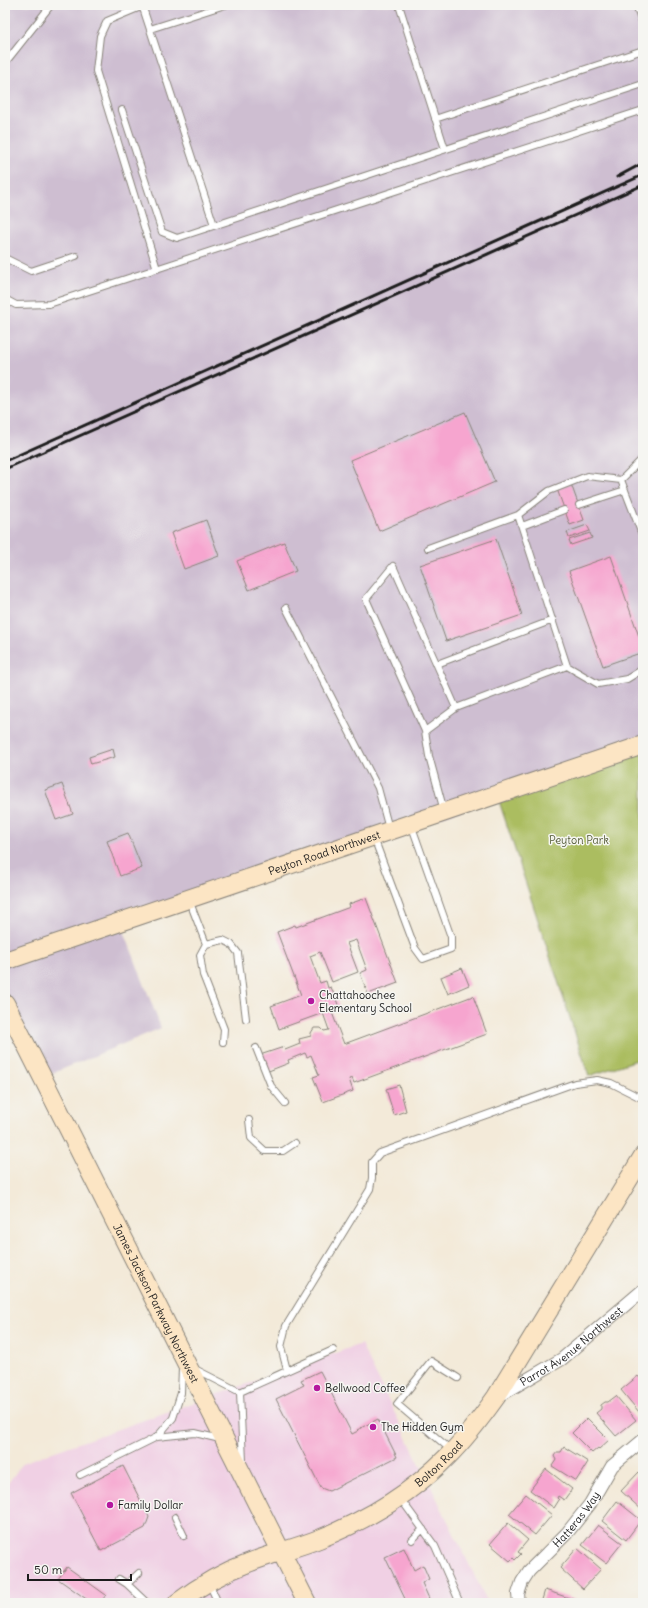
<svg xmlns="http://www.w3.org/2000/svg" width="648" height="1608" font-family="Delius,sans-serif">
<rect width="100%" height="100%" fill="#f6f6f2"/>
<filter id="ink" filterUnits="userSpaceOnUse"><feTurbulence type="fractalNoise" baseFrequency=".025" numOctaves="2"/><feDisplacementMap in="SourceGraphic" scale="8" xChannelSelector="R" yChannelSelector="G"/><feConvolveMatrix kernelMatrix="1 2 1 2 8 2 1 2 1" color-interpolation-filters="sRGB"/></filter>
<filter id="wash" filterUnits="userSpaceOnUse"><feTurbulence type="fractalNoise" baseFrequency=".012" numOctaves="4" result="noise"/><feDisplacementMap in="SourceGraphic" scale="16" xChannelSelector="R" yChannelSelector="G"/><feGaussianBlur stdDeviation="0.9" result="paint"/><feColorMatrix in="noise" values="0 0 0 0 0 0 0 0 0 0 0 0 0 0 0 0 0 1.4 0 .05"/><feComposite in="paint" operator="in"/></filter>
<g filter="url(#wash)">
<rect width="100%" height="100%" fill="#f3ead9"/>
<!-- built -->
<path fill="#f0d0e4" d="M 361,1344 L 488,1603 L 5,1603 L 5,1487 L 24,1462 Z"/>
<!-- industrial -->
<path fill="#cebed1" d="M 5,5 L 643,5 L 643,750 L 121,923 L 161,1028 L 39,1079 L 5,1020 Z"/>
<!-- green -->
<path fill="#abbd61" stroke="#646c3e" d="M 643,750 L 643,1058 L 589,1076 L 498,798 Z"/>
<g id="blocks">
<!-- building -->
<path fill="#f6a5cf" d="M 465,412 L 495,482 L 379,531 L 350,460 Z
M 571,484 L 584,520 L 570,525 L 557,489 Z
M 206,520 L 219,556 L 184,569 L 171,533 Z
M 587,525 L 590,531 L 569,538 L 567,532 Z
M 590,533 L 592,538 L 571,545 L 569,540 Z
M 496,539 L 522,615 L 446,641 L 420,565 Z
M 284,542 L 296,571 L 249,590 L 237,561 Z
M 611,556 L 643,648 L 643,652 L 603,666 L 569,571 Z
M 113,749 L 115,757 L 91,764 L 89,757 Z
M 62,784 L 73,814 L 56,820 L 45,790 Z
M 128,833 L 142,868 L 120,876 L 107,841 Z
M 366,898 L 398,983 L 368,994 L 360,973 L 367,970 L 356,940 L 347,943 L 358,972 L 332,982 L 320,952 L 310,956 L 320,983 L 326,981 L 328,988 L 331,987 L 339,1007 L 331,1010 L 344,1044 L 473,996 L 487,1034 L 354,1083 L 352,1078 L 349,1079 L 353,1091 L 323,1102 L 313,1077 L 319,1075 L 311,1055 L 307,1057 L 305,1053 L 288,1060 L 289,1063 L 266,1072 L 260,1055 L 284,1047 L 285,1050 L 300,1044 L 299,1039 L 311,1036 L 311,1033 L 314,1028 L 321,1028 L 324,1031 L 329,1030 L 323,1013 L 279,1029 L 271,1006 L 301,995 L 277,932 L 295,925 L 296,927 L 350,907 L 349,904 Z
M 462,968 L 469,985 L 448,994 L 441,977 Z
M 399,1085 L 406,1111 L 394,1115 L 386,1089 Z
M 320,1371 L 352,1434 L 358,1431 L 357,1430 L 378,1419 L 397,1457 L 329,1491 L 321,1488 L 276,1399 L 304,1385 L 301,1380 Z
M 638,1376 L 643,1382 L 643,1409 L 639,1412 L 621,1390 Z
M 616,1396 L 636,1420 L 616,1436 L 596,1413 L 601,1409 L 601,1405 L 605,1402 L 608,1402 Z
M 587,1418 L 609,1440 L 599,1449 L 598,1448 L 592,1453 L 572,1433 Z
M 564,1447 L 588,1462 L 576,1481 L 552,1466 L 556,1460 L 554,1456 L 557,1452 L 561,1452 Z
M 123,1466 L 149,1517 L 145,1528 L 101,1551 L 71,1493 Z
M 546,1469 L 572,1489 L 564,1500 L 558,1496 L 557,1498 L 559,1500 L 554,1508 L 530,1490 Z
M 639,1472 L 643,1476 L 643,1511 L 621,1491 Z
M 526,1494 L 552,1515 L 535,1535 L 509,1514 Z
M 617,1501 L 641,1520 L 626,1540 L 602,1521 Z
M 508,1523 L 528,1540 L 518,1552 L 521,1554 L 515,1560 L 513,1558 L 510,1561 L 490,1544 Z
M 598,1525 L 622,1543 L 606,1563 L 582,1545 Z
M 404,1548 L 414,1570 L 423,1565 L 429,1579 L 422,1583 L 431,1603 L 407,1603 L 385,1557 Z
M 577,1548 L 601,1569 L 583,1589 L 560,1568 Z
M 67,1567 L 106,1595 L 100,1603 L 92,1603 L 58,1579 Z
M 545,1590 L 575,1600 L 574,1603 L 541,1603 Z"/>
</g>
</g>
<g filter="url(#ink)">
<use href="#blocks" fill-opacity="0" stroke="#88837a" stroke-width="1"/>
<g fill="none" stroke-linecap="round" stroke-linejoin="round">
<!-- lane casing -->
<g stroke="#88837a" stroke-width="8">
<path id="lane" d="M 142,5 L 214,225
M 399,5 L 445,149
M 636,5 L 643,24
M 143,6 L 107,21 L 100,36 L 96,71 L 157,269
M 150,29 L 225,5
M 5,61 L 9,58 L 51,5
M 122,110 L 162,232 L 177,238 L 643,84
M 435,119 L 643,50
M 5,258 L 31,271 L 76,256
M 5,299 L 16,305 L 49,304 L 643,110
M 621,480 L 643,458
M 579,505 L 625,490
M 522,526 L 564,510
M 428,548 L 518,515 L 549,491 L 587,476 L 621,480 L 643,537
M 286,608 L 378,788 L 389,829
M 437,664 L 553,620
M 567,666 L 598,684 L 627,679 L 643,669
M 425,731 L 366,599 L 393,566 L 456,708
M 444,811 L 429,756 L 425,731 L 456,708 L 567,666 L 518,515
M 374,838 L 415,948 L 423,959 L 451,949 L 451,937 L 411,824
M 189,900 L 206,944
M 223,1042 L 224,1029 L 203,975 L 200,955 L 206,944 L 223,940 L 231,944 L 238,953 L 246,1019
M 256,1048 L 271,1086 L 285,1103
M 249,1120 L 251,1138 L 265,1151 L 283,1151 L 295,1143
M 193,1368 L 240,1392
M 287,1370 L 281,1347 L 286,1326 L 370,1189 L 372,1178 L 372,1162 L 380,1153 L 575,1083 L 597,1080 L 611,1083 L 643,1099
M 240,1392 L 333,1350
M 240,1392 L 243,1462
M 157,1437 L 173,1418 L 181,1393 L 182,1368
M 451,1450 L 397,1404 L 431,1361 L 458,1378
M 80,1475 L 157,1437 L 195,1433 L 220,1439
M 400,1498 L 435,1546 L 459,1601 L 456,1603
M 175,1517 L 184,1536
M 412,1540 L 423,1529
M 119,1579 L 127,1584 L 147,1603
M 209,1583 L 218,1603
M 127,1584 L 139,1573"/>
</g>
<!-- street casing -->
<g stroke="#88837a" stroke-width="14">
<g id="street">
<path id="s1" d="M 499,1396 L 562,1359 L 643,1290"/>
<path id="s2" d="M 519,1603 L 518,1594 L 522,1582 L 529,1571 L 567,1533 L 590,1504 L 612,1466 L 643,1440"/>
</g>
</g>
<!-- secondary casing -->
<g stroke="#88837a" stroke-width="20">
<g id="secondary">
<path id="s3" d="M 5,961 L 643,745"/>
<path id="s4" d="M 5,1003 L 307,1603"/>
<path id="s5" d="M 177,1603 C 198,1587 223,1572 248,1563 C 271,1554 296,1548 319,1539 C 367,1520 412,1493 448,1456 C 466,1438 481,1418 496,1397 L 643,1156"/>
</g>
</g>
<!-- lane -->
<use href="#lane" stroke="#fff" stroke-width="6"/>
<!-- street -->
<use href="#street" stroke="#fff" stroke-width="12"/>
<!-- secondary -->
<use href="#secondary" stroke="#fce5c4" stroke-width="18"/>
<!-- rail -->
<path stroke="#1c1c1c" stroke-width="3" d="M 617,177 L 643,163
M 5,461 L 643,175
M 5,469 L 643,185"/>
</g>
</g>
<!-- markers -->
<g fill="#b5179e" stroke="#f6f6f2" stroke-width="1.5">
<circle cx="311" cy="1001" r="4"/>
<circle cx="317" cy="1388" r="4"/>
<circle cx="373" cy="1427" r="4"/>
<circle cx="110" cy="1505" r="4"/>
</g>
<g text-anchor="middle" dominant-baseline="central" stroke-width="3" stroke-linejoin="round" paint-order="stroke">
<!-- park labels -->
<g font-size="11" fill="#555c38" stroke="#f6f6f2">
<text x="579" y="840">Peyton Park</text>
</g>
<!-- street labels -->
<g font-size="11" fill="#1c1c1c" stroke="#f6f6f2">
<text stroke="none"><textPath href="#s3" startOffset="337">Peyton Road Northwest</textPath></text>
<text stroke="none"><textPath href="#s4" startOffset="336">James Jackson Parkway Northwest</textPath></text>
<text stroke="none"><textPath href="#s1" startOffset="88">Parrot Avenue Northwest</textPath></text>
<text stroke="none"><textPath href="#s5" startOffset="299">Bolton Road</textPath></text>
<text stroke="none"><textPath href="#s2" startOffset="105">Hatteras Way</textPath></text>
</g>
<!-- poi labels -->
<g font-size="11" fill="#1c1c1c" stroke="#f6f6f2" text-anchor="start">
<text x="319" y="995">Chattahoochee<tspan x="319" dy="13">Elementary School</tspan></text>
<text x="325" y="1388">Bellwood Coffee</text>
<text x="381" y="1427">The Hidden Gym</text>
<text x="118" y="1505">Family Dollar</text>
</g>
</g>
<!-- margin -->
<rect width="648" height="1608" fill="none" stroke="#f6f6f2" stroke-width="20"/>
<!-- scale -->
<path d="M28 1574v6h103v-6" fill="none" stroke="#1c1c1c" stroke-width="2"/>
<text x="34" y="1574" font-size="12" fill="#1c1c1c" stroke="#f6f6f2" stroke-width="3" paint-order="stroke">50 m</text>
</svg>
